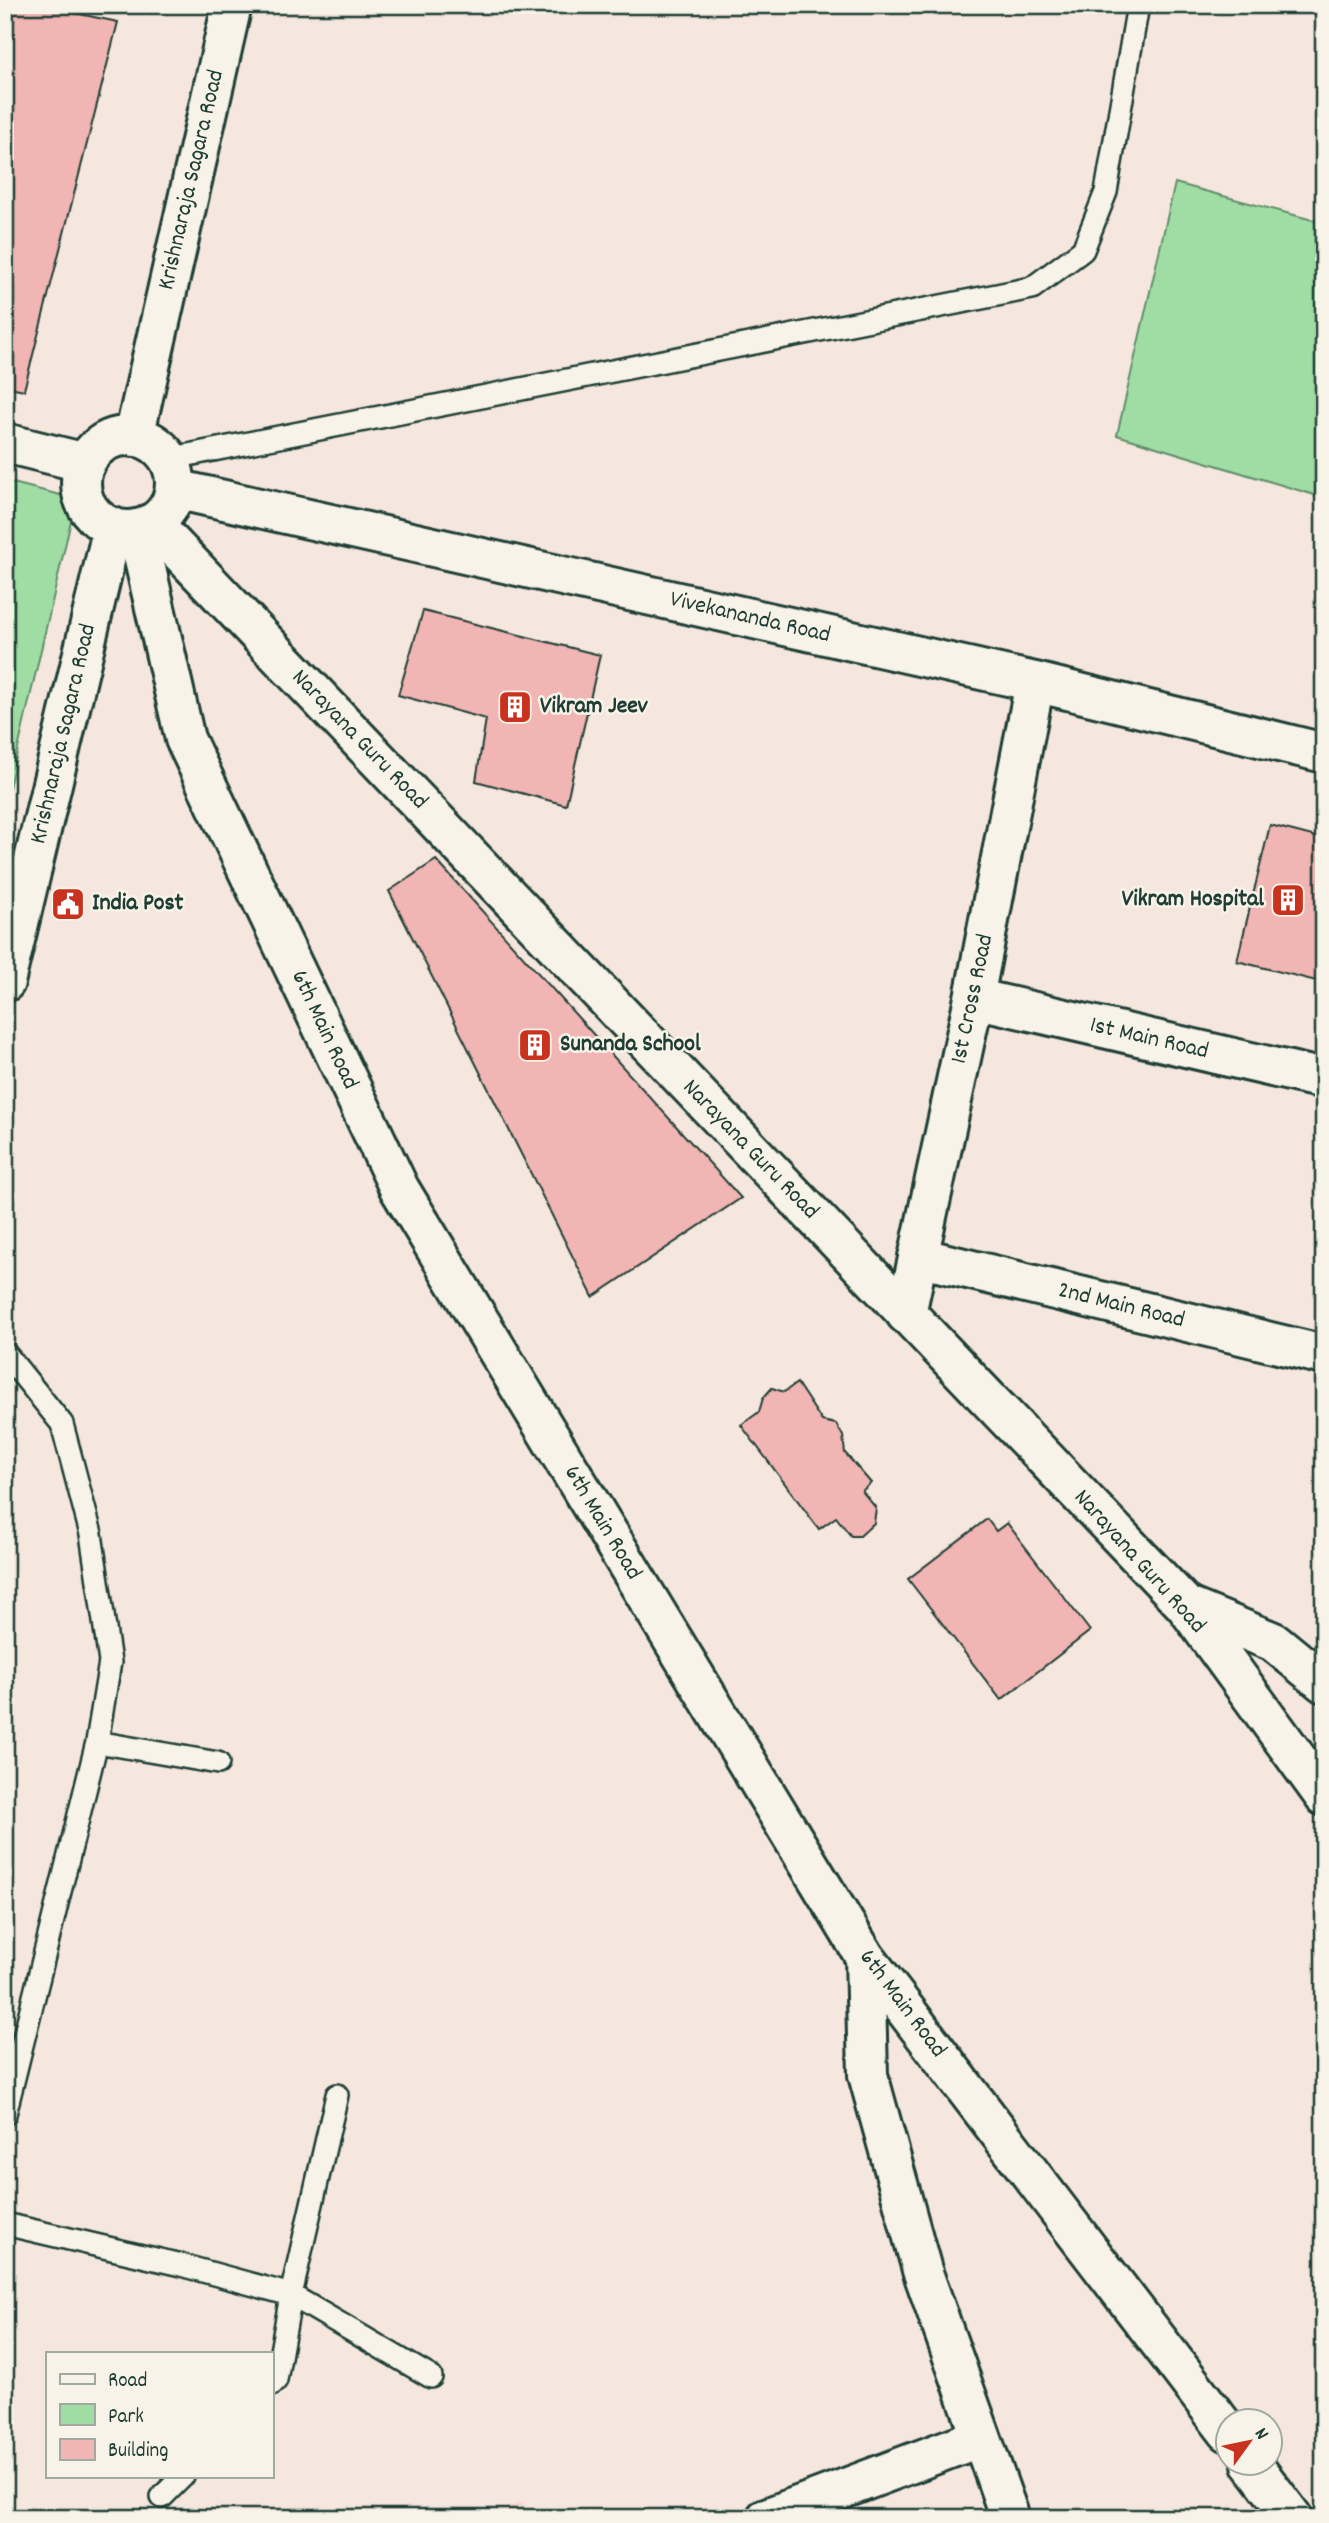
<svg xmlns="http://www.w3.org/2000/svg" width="1329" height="2523" font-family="Dekko,sans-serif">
<rect width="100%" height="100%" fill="#f6e7de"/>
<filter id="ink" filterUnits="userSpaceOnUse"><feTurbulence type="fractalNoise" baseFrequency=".0143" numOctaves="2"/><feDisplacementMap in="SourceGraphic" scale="14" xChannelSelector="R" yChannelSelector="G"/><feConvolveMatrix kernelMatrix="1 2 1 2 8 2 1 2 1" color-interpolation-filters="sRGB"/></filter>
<g filter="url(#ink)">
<!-- built -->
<path fill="#f4d8d1" d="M 522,2502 L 532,2518 L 478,2518 Z"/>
<!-- green -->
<path fill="#a0dda4" stroke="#608d6c" stroke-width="2" d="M 1175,183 L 1324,223 L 1324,498 L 1117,435 Z
M 5,481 L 76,499 L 5,805 Z"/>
<!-- building -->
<path fill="#f1b5b4" stroke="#1f3d34" stroke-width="2" d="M 5,5 L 36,5 L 118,22 L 24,390 L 5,386 Z
M 423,611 L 600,655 L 566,805 L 476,781 L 486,719 L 398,695 Z
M 1270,825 L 1324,839 L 1324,983 L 1237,961 Z
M 436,860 L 741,1198 L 593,1297 L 389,891 Z
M 797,1383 L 822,1421 L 836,1424 L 843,1436 L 845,1453 L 871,1483 L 862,1491 L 876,1508 L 874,1523 L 860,1536 L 851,1536 L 836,1517 L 819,1529 L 741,1425 L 759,1412 L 763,1398 L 772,1388 L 784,1392 Z
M 987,1519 L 996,1531 L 1007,1523 L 1090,1631 L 1001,1700 L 908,1579 Z"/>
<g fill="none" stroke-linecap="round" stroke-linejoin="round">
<!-- service casing -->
<g stroke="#1f3d34" stroke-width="26">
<path id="service" d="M 168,459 L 1032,288 L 1083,250 L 1106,192 L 1138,5
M 5,1353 L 62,1424 L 91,1534 L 110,1662 L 97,1742 L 5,2114
M 97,1742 L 218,1763
M 5,2224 L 181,2265 L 291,2295 L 431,2377
M 271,2385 L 276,2380 L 291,2295 L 337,2095
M 162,2497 L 183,2476"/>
</g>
<!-- minor casing -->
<g stroke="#1f3d34" stroke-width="44">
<path id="minor" d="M 175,489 L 1035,682 L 1324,753
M 137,529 L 185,739 L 399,1188 L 865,1957 L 1228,2432
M 974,998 L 1324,1079
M 918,1257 L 1324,1355
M 906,1314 L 974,998 L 1035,682
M 1186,1606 L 1274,1642 L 1324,1683
M 865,1957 L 868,2075 L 922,2270 L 1010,2518
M 1252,2464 L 1293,2518
M 766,2518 L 981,2437"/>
</g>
<!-- tertiary casing -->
<g stroke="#1f3d34" stroke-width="44">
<path id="tertiary" d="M 5,443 L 86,463
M 152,523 L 1186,1606 L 1324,1796"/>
</g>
<!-- secondary casing -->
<g stroke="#1f3d34" stroke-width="44">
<path id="secondary" d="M81 483a47 47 0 1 1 94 0a47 47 0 1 1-94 0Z
M 134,437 L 232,5
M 5,982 L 113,527"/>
</g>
<!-- service -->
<use href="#service" stroke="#f7f3e8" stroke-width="21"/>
<!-- minor -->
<use href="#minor" stroke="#f7f3e8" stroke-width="38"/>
<!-- tertiary -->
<use href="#tertiary" stroke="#f7f3e8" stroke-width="38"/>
<!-- secondary -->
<use href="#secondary" stroke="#f7f3e8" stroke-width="38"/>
</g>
</g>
<!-- icons -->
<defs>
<g id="building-square" transform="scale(1.75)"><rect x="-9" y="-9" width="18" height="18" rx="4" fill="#c8321e" stroke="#f7f3e8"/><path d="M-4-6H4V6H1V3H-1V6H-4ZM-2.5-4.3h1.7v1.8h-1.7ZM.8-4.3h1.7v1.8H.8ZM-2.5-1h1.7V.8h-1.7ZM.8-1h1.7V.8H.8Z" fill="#fff"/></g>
<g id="civic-square" transform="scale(1.75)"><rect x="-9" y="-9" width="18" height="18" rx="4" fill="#c8321e" stroke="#f7f3e8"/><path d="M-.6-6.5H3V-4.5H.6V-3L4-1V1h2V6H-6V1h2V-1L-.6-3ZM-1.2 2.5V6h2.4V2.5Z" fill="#fff"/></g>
</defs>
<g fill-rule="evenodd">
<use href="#building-square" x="515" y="707"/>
<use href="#building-square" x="1288" y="900"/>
<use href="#civic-square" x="68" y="904"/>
<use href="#building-square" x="535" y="1045"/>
</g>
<g text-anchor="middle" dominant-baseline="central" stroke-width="5" stroke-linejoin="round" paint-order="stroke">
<!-- street labels -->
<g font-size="24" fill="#1f3d34" stroke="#f7f3e8">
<text transform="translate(192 180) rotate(-77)">Krishnaraja Sagara Road</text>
<text transform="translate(750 618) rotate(13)">Vivekananda Road</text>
<text transform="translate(64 734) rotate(-77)">Krishnaraja Sagara Road</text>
<text transform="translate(359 740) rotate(46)">Narayana Guru Road</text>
<text transform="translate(973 999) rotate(-78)">1st Cross Road</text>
<text transform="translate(324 1030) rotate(65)">6th Main Road</text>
<text transform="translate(1149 1039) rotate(13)">1st Main Road</text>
<text transform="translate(750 1150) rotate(46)">Narayana Guru Road</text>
<text transform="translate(1121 1306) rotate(14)">2nd Main Road</text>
<text transform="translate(602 1523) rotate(59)">6th Main Road</text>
<text transform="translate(1139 1562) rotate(48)">Narayana Guru Road</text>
<text transform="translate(902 2004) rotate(53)">6th Main Road</text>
</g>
<!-- poi labels -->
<g font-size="24" font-weight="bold" fill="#1f3d34" stroke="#f7f3e8" text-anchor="start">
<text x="540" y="707">Vikram Jeev</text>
<text x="1264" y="900" text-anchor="end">Vikram Hospital</text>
<text x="92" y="904">India Post</text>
<text x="560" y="1045">Sunanda School</text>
</g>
</g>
<!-- margin -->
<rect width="1329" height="2523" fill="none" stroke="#f7f3e8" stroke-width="28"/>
<rect x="14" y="14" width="1301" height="2495" fill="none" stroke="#1f3d34" stroke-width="2.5" filter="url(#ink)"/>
<!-- legend -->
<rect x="46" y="2352" width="228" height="126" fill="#f7f3e8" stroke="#a1aaa0" stroke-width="2"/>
<rect x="60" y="2374" width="35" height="10" fill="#f7f3e8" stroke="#a1aaa0" stroke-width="2"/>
<text x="108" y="2386" font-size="21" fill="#1f3d34">Road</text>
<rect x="60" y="2404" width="35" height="21" fill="#a0dda4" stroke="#a1aaa0" stroke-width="2"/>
<text x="108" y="2422" font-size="21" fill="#1f3d34">Park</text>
<rect x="60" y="2439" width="35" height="21" fill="#f1b5b4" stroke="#a1aaa0" stroke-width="2"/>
<text x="108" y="2456" font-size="21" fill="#1f3d34">Building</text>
<!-- north arrow -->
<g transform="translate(1249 2442) rotate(57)"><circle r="33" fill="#f7f3e8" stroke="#a1aaa0" stroke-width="2"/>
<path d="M0-5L12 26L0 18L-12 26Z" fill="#c8321e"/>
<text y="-10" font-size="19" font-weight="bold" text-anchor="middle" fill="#1f3d34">N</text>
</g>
</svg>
